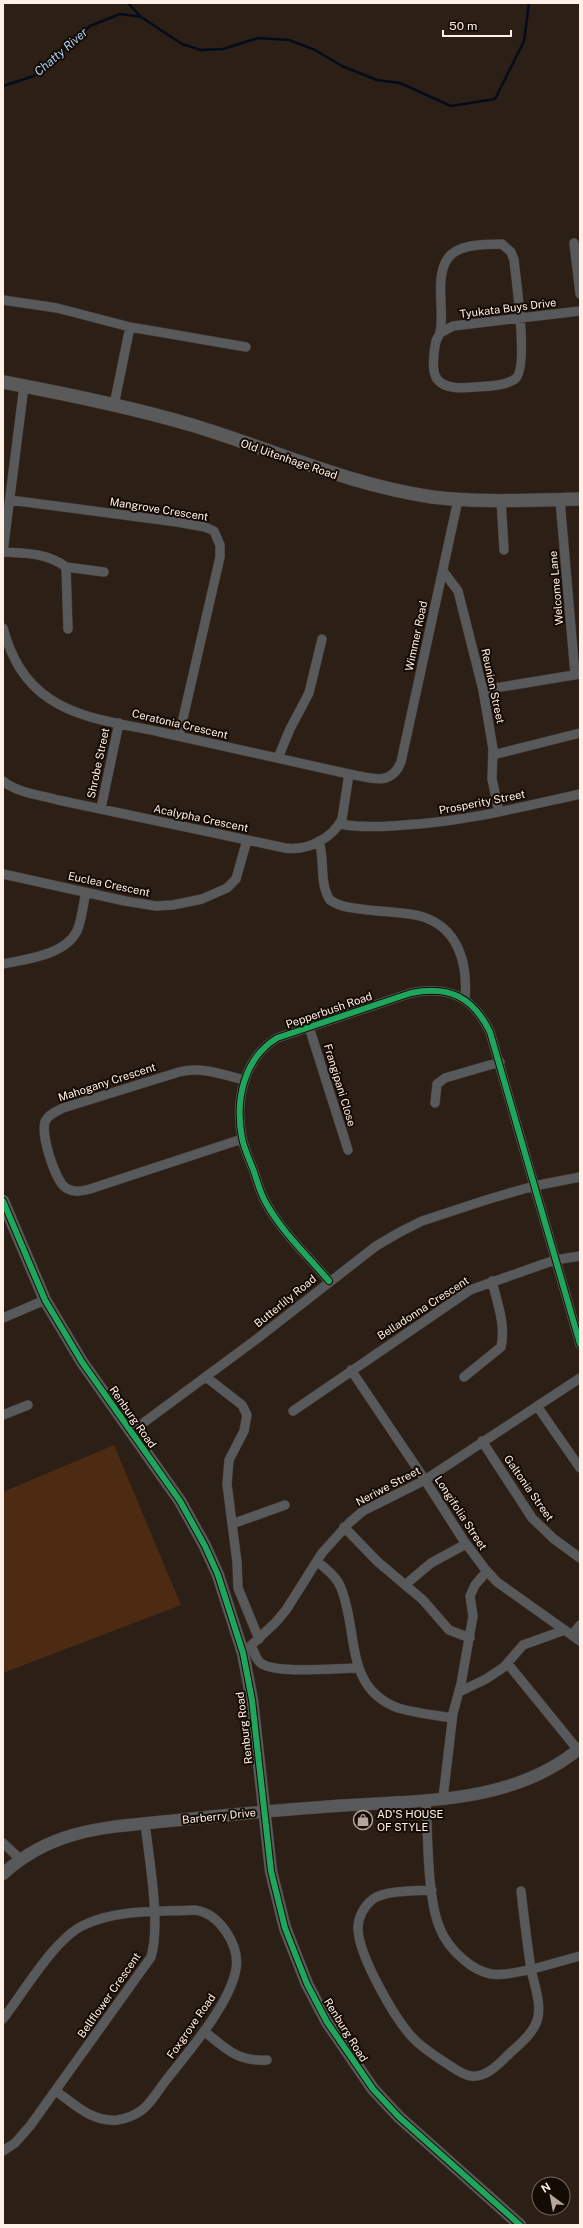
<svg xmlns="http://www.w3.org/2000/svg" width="583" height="2228" font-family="'Public Sans',sans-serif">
<rect width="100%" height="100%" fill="#2c1f16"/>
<!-- green -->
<path fill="#4c2b12" d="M 114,1445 L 181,1605 L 3,1673 L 3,1492 Z"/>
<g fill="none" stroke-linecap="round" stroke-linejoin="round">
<!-- stream -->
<path stroke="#040c1c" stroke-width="2.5" d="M 128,3 L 141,17 L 182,44 L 201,50 L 223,49 L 258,38 L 289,40 L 315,50 L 342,66 L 377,80 L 400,83 L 451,106 L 495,99 L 524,41 L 529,3
M 3,86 L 34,76 L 90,26 L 120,14 L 141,17"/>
<!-- minor casing -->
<g stroke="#483d35" stroke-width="10">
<path id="minor" d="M 574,243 L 580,294
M 502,244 L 511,252 L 514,260 C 516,279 529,370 515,379 C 505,386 489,386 477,387 C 465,388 445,390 437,379 C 431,371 434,350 436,341 C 437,338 440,335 440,332 C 445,313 434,277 448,258 C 459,243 485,245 502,244 Z
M 3,300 L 57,308 L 130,327 L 246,347
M 440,333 L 453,326 L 580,311
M 114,405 L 130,327
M 10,500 L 177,522 L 205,527 L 214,531 L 220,545 L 220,557 L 179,736
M 501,500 L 504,550
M 560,500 L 575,674
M 3,552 L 24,386
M 3,552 C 25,553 48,553 66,567 L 68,629
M 66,567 L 104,572
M 443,571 L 458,591 L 483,690 L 493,749 L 492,779 L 499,812
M 3,628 C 11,657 24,682 50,699 C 81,720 124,724 160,732 C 223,746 286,760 349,774 C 371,778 391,787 401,762 L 458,500
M 483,690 L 580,674
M 493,755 L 580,733
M 278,758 L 290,729 L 309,693 L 322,639
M 3,781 C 17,793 41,795 58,800 L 285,848 C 307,851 332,839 342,819 L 349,774
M 101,808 L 119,723
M 340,824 C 361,828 382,827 404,825 C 464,822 521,807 580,794
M 319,841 C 325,860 319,884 330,900 C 341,908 354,908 368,910 C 385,912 403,912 420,916 C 459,927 468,964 465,1000
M 3,874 L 125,901 L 156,906 L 173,905 L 202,899 L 227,888 L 236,879 L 247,840
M 3,964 C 27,959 65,955 77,931 C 82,920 83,904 86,892
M 309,1027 L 348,1150
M 435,1103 L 437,1084 L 445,1078 L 500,1062
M 242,1139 L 90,1189 C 82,1191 74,1193 66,1188 C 55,1181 39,1131 46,1120 C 49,1114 57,1111 63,1108 L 179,1072 C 202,1066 223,1075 245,1080
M 329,1281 C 308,1256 282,1232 266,1203 C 260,1193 257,1180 253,1169 C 249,1159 244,1148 242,1138 C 235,1101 243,1059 277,1038 L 411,993 C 449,985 473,997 490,1032 L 580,1344
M 3,1318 L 45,1300
M 351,1370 L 425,1480 L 464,1541 L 485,1569 L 497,1582 L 580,1641
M 206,1377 L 242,1405 L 247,1415 L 244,1431 L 229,1460 L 227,1484 L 237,1562 L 238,1588 L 259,1639
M 464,1377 L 501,1347 C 506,1325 497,1302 492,1281
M 537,1406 L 580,1468
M 293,1411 L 470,1290 L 555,1260 L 580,1256
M 3,1415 L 28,1405
M 131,1432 L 258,1338 L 376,1246 L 400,1232 L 422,1221 L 489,1199 L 534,1186 L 580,1177
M 482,1441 L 532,1518 L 554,1539 L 580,1558
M 232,1524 L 285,1505
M 344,1527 L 378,1562 L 423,1600 L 449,1630 L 470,1638
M 317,1561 C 326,1569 337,1577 341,1588 C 359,1633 344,1688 398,1708 C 415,1713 435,1715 452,1718
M 405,1585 L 431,1563 L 466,1544
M 572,1635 L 580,1625
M 252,1646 C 254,1653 256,1660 262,1664 C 279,1674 337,1668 358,1668
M 243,1653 L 275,1623 L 286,1610 L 322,1553 L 350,1522 L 363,1511 L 425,1480 L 580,1378
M 508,1664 L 578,1750
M 459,1692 L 486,1679 L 504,1667 L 523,1645 L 565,1630
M 443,1798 L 453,1713 L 461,1684 L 473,1616 L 470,1596 L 475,1585 L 487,1571
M 426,1799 C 428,1834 427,1896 439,1926 C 444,1940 453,1951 464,1960 C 472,1967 481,1972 491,1974 C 513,1977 557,1962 580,1956
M 3,1843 L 20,1859
M 432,1890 C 416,1891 385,1890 373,1899 C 364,1906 358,1917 358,1928 C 358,1955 397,2024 417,2042 C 427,2051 438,2058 449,2065 C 455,2069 463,2075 471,2076 C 486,2078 499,2064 509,2054 C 520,2044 535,2032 538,2017 C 541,2002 534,1984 531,1969 C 527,1943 524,1917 521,1891
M 3,2019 C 23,1993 55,1938 84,1925 C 117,1909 159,1912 195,1910 C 219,1913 240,1945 236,1969 C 230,2004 189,2051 167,2079 C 159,2089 152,2102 142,2110 C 135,2115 126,2119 117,2120 C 92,2122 75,2105 56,2091
M 204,2031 C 225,2048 237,2062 267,2060
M 3,2151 L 15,2143 L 30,2126 L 151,1957 C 161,1924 149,1859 145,1823"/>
</g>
<!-- tertiary casing -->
<g stroke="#483d35" stroke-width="13">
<path id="tertiary" d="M 3,1201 L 45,1300 L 82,1362 L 180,1501 L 205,1546 L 218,1575 L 243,1653 L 252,1700 L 271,1871 L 285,1928 L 307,1984 L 327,2022 L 373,2089 L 399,2117 L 520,2225
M 3,1874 C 52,1829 106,1827 169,1821 C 224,1815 279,1810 335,1806 C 419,1800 512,1805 580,1748"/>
</g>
<!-- secondary casing -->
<g stroke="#483d35" stroke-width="14">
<path id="secondary" d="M 3,382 C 67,394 132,407 195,426 C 274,450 349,485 432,497 C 481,503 531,500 580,499"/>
</g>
<!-- minor -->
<use href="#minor" stroke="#57595a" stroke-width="9"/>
<!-- tertiary -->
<use href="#tertiary" stroke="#57595a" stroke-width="12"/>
<!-- secondary -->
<use href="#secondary" stroke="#5a5a5b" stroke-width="13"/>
<!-- cycleway casing -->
<g stroke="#150b05" stroke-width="8">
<path id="cycleway" d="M 3,1201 L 45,1300 L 82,1362 L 180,1501 L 205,1546 L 218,1575 L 243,1653 L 252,1700 L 271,1871 L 285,1928 L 307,1984 L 327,2022 L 373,2089 L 399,2117 L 520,2225
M 329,1281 C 308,1256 282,1232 266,1203 C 260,1193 257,1180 253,1169 C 249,1159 244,1148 242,1138 C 235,1101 243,1059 277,1038 L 411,993 C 449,985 473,997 490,1032 L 580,1344"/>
</g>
<!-- cycleway -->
<use href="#cycleway" stroke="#20a55d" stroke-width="6"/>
</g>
<!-- icons -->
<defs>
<g id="shop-ring" transform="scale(1)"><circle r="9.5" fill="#150b05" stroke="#b5a69c" stroke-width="1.5"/><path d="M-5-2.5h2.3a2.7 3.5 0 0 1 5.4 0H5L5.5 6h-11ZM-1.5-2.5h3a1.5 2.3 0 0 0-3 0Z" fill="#b5a69c"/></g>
</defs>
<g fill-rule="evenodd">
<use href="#shop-ring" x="363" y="1820"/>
</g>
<g text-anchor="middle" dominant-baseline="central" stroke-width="4" stroke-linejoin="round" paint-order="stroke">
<!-- street labels -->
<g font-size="11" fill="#ffefe4" stroke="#150b05">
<text transform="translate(508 308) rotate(-7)">Tyukata Buys Drive</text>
<text transform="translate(289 459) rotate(19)">Old Uitenhage Road</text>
<text transform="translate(159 509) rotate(9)">Mangrove Crescent</text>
<text transform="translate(556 588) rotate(-95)">Welcome Lane</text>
<text transform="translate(416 636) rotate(-78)">Wimmer Road</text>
<text transform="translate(493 686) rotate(78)">Reunion Street</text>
<text transform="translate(180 724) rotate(13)">Ceratonia Crescent</text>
<text transform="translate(98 763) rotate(-78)">Shrobe Street</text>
<text transform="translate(482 802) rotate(-11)">Prosperity Street</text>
<text transform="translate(201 818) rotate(12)">Acalypha Crescent</text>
<text transform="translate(109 884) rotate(12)">Euclea Crescent</text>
<text transform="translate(329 1010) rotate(-19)">Pepperbush Road</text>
<text transform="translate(107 1082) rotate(-18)">Mahogany Crescent</text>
<text transform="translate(340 1085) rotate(73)">Frangipani Close</text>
<text transform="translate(285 1301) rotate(-39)">Butterlily Road</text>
<text transform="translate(423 1308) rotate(-33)">Belladonna Crescent</text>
<text transform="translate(133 1417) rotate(55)">Renburg Road</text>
<text transform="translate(388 1486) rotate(-28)">Neriwe Street</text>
<text transform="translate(529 1488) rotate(55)">Galtonia Street</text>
<text transform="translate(461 1513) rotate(57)">Longifolia Street</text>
<text transform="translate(244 1728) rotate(-97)">Renburg Road</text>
<text transform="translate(219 1816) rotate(-6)">Barberry Drive</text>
<text transform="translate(109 1995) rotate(-55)">Bellflower Crescent</text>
<text transform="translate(191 2026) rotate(-55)">Foxgrove Road</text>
<text transform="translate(346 2030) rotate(58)">Renburg Road</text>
</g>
<!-- poi labels -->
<g font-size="11" fill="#ffefe4" stroke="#150b05" text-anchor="start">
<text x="377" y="1814">AD'S HOUSE<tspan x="377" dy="13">OF STYLE</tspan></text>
</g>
<!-- water labels -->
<g font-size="12" font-style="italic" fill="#acd1f3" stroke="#150b05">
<text transform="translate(61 52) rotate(-41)">Chatty River</text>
</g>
</g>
<!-- border -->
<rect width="583" height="2228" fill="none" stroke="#ffefe4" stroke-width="8"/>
<!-- north arrow -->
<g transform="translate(551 2196) rotate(328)"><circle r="19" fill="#150b05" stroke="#73665e"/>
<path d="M0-3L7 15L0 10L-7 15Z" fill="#b5a69c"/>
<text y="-6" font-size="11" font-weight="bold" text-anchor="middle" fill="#ffefe4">N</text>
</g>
<!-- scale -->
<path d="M443 30v6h68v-6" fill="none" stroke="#ffefe4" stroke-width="2"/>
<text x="449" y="30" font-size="12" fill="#ffefe4" stroke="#150b05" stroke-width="3" paint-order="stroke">50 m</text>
</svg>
